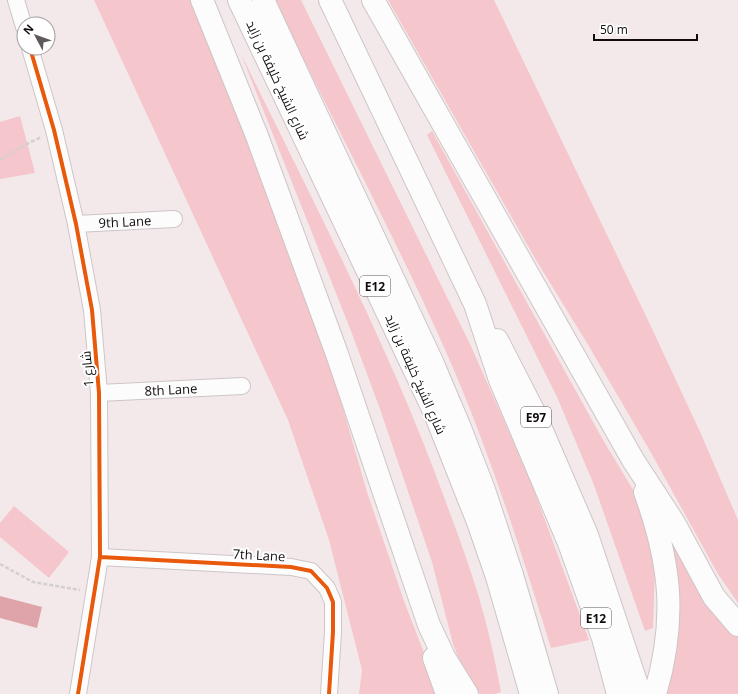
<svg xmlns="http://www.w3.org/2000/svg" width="738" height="694" font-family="'Open Sans',Cairo,sans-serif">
<rect width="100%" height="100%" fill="#f3e9ea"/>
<!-- green -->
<path fill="#f5c6cb" d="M 94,0 L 195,0 L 327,353 L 367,492 L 404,601 L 440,694 L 359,694 L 362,670 L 329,540 L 288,420 Z
M 275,0 L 301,0 L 470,344 L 531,482 L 589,640 L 551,648 C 520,548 489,450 447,354 C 394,234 331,118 275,0 Z
M 388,0 L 494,0 L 647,318 L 701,434 L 738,520 L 738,603 L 718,574 L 650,451 L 587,343 L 536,260 Z
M 241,54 C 314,204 392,351 448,508 C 463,548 478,589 488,631 C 493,651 497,671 501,692 L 495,694 L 480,694 L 462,667 L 453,644 L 432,562 L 380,409 L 351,331 Z
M 20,116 L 35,173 L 0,179 L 0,122 Z
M 432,131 L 603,440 L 635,493 L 645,519 L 655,567 L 653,628 L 645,631 L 594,485 L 557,397 L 427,135 Z
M 14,506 L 69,552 L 49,578 L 0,537 L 0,523 Z
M 671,537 L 738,633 L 738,694 L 666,694 L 675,563 Z"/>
<!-- water -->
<path fill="#dfa4aa" d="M 0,596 L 42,607 L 37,628 L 0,618 Z"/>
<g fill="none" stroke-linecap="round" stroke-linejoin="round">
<!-- minor casing -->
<g stroke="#cdc5c6" stroke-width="18">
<g id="minor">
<path d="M 16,0 L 24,27"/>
<path d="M 30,48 L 54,130 L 76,224 L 92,310 L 99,393 L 100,557 L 78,694"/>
<path id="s1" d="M 76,224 L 174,219"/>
<path id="s2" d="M 99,393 L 242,386"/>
<path d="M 100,557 L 291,567 L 311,571 L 327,588 L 333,602 L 333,632 L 329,694"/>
</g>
</g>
<!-- motorway casing -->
<g stroke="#cdc5c6" stroke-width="24">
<path id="motorway" d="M 202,0 L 257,136 L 337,354 L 429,625 L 444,657 L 467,694
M 239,0 L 434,411 L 478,522 L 497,577 L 531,694
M 263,0 L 433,364 L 460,428 L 484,490 L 512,575 L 547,694
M 330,0 L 475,304 L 500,380 L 569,543 L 603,638 L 618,694
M 373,0 L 633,460 L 674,523 L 714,597 L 738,625
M 497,340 L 533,410 L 587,535 L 640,694
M 645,492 C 671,564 677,620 655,694
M 434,658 L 447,694"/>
</g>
<!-- path -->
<path stroke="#d3d0d0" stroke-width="2.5" stroke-dasharray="4 2" stroke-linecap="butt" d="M 0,160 L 17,149 L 41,137
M 0,564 L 33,582 L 80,590"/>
<!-- minor -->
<use href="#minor" stroke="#fdfcfc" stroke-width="16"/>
<!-- motorway -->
<use href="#motorway" stroke="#fdfcfc" stroke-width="22"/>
<!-- cycleway casing -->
<g stroke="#fff" stroke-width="6">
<path id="cycleway" d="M 30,48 L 54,130 L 76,224 L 92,310 L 99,393 L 100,557 L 78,694
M 100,557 L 291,567 L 311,571 L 327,588 L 333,602 L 333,632 L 329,694"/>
</g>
<!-- cycleway -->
<use href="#cycleway" stroke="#e8590c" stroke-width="4"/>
</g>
<g text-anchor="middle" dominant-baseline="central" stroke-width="4" stroke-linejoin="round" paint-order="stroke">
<!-- shield labels -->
<g fill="#fff" stroke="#585555" stroke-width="1">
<rect x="360" y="276" width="30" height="20" rx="3"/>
<rect x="521" y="407" width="30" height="20" rx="3"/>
<rect x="581" y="608" width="30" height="20" rx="3"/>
</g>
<g font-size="12" font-weight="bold" fill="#110c0c">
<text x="375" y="286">E12</text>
<text x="536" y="417">E97</text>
<text x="596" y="618">E12</text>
</g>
<!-- street labels -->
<g font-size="13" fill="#110c0c" stroke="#fff">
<text transform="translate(278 80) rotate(65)">شارع الشيخ خليفة بن زايد</text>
<text stroke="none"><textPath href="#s1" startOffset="49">9th Lane</textPath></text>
<text transform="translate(87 369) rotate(-95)">شارع 1</text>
<text transform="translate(416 374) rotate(66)">شارع الشيخ خليفة بن زايد</text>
<text stroke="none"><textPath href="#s2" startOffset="72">8th Lane</textPath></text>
<text transform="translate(259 555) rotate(3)">7th Lane</text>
</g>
</g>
<!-- north arrow -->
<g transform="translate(36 36) rotate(311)"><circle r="19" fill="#ffffff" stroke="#a09e9e"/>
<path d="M0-3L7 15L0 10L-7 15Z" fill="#60595a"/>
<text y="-6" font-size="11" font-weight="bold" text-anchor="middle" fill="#110c0c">N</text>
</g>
<!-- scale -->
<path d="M594 34v6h103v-6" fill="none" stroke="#110c0c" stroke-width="2"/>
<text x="600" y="34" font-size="12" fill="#110c0c" stroke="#ffffff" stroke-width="3" paint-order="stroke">50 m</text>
</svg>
